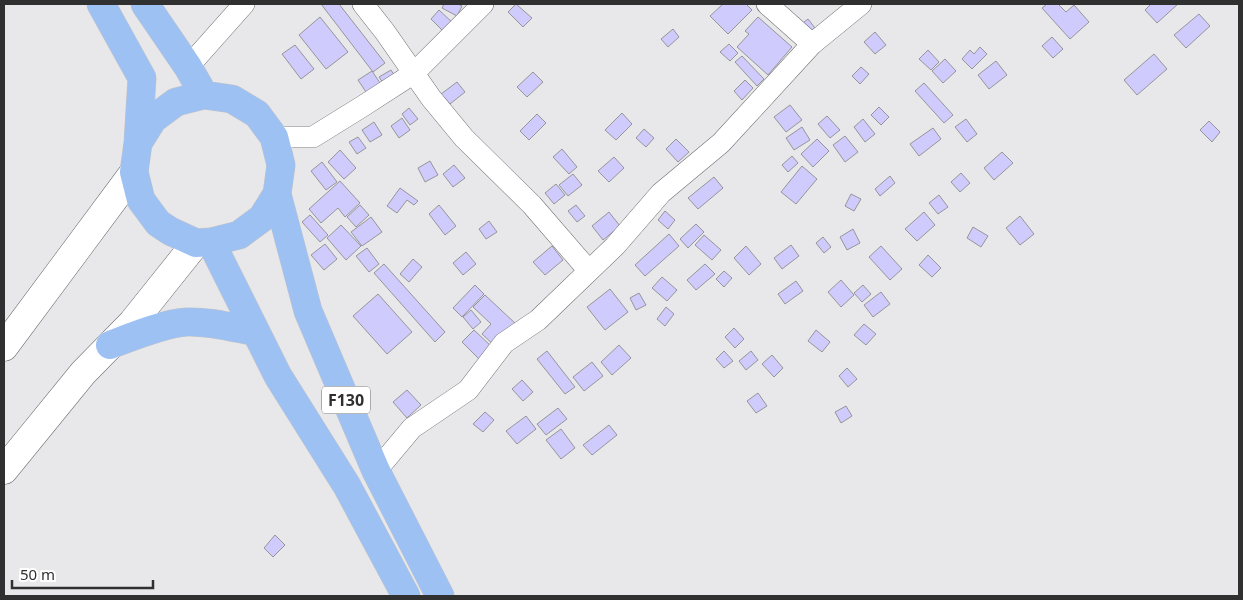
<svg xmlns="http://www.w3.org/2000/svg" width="1243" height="600" font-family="'Noto Sans',sans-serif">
<rect width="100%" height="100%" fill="#e8e8eb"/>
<!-- building -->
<path fill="#d0cbfd" stroke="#959598" d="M 321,4 L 339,4 L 385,63 L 373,72 Z
M 444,4 L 458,4 L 462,6 L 457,16 L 442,8 Z
M 516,4 L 532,18 L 523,27 L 508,12 Z
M 723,4 L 746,4 L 752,10 L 728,34 L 710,16 Z
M 1047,4 L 1058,4 L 1066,12 L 1074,5 L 1089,22 L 1070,39 L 1042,8 Z
M 1151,4 L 1178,4 L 1157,23 L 1145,10 Z
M 439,10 L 454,24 L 445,33 L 431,19 Z
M 1199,14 L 1210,26 L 1186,48 L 1174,35 Z
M 320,17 L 348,52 L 326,69 L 299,35 Z
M 758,17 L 792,47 L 768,75 L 737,47 L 749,34 L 745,31 Z
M 808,19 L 815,28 L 806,35 L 799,26 Z
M 673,29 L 679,37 L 668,47 L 661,39 Z
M 875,32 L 886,45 L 875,54 L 864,42 Z
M 1052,37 L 1063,49 L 1053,58 L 1042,46 Z
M 729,44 L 738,53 L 730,61 L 720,52 Z
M 295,45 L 314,69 L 301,79 L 282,54 Z
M 980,47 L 987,54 L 972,69 L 962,59 L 970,50 L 974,54 Z
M 928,50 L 939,62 L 931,70 L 919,59 Z
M 1154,54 L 1167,69 L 1137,95 L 1124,80 Z
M 742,56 L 764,79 L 757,86 L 735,62 Z
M 945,59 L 956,71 L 943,83 L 932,71 Z
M 996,61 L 1007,75 L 989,89 L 978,75 Z
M 861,67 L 869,74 L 860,84 L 852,76 Z
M 391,70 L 396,78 L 385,86 L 379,77 Z
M 372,71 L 384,89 L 370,98 L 358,80 Z
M 533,72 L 543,82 L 527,97 L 517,87 Z
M 745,80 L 753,88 L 742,100 L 734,91 Z
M 457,82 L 465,92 L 450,104 L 441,94 Z
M 924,83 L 953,115 L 944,123 L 915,91 Z
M 790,105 L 802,120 L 786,132 L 774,117 Z
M 879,107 L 889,117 L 881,125 L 871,115 Z
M 409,108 L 418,119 L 410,125 L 402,114 Z
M 622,113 L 632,124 L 616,140 L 605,130 Z
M 537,114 L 546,123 L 529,140 L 520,131 Z
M 827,116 L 840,130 L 830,138 L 818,124 Z
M 402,118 L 410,130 L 399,138 L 391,126 Z
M 863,119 L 875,134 L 865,142 L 854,127 Z
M 966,119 L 977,134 L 967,142 L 955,127 Z
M 1209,121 L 1220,132 L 1212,142 L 1200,130 Z
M 374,122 L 382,135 L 370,142 L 362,130 Z
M 802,127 L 810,140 L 794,150 L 786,138 Z
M 933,128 L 941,139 L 919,156 L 910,144 Z
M 644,129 L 654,138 L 646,147 L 636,138 Z
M 845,136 L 858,152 L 845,162 L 833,145 Z
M 358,137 L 366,148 L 357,154 L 349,142 Z
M 676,139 L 689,152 L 678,162 L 666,149 Z
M 817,139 L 829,151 L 813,167 L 801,154 Z
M 562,149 L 577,167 L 569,174 L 553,157 Z
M 340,150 L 356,168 L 344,179 L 328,162 Z
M 1002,152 L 1013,163 L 994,180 L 984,168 Z
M 792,156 L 798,163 L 788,172 L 782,165 Z
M 614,157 L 624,168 L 609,182 L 598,171 Z
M 430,161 L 438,175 L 425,182 L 418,168 Z
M 322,162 L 337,182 L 326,190 L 311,171 Z
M 454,165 L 465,178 L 453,187 L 443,174 Z
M 802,166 L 817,179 L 796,204 L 781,192 Z
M 961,173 L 970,183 L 960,192 L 951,182 Z
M 573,174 L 582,185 L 568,196 L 559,185 Z
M 890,176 L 895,183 L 880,196 L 875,189 Z
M 714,177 L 723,188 L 698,209 L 688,198 Z
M 340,181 L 360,203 L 345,217 L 338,208 L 321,223 L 309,209 Z
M 556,184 L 565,195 L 554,204 L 545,193 Z
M 400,188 L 418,201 L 414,205 L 407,200 L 397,213 L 387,206 Z
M 851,194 L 861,199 L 854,211 L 845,206 Z
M 939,195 L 948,207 L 938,214 L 929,203 Z
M 360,205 L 369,215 L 356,227 L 347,217 Z
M 439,205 L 456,226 L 445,235 L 429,214 Z
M 576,205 L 585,216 L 577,222 L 568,211 Z
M 665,211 L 675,220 L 668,229 L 658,220 Z
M 609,212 L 620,226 L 603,240 L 592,226 Z
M 924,212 L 935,225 L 917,241 L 905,229 Z
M 310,215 L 328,235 L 320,242 L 302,222 Z
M 1020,216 L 1034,234 L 1020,245 L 1006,228 Z
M 371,217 L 382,232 L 362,246 L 351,232 Z
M 489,221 L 497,232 L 486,239 L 479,229 Z
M 696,224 L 704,232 L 688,248 L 680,239 Z
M 341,225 L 361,246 L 346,260 L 327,238 Z
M 973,227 L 988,236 L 981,247 L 967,238 Z
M 853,229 L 860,243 L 847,250 L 840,237 Z
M 669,234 L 679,246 L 645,276 L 635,265 Z
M 704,235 L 721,250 L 712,260 L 695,245 Z
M 823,237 L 831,247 L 824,253 L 816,243 Z
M 325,244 L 337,259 L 324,270 L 311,255 Z
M 791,245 L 799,256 L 782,269 L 774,258 Z
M 552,246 L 563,260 L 545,275 L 533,262 Z
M 746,246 L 761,264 L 749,275 L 734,258 Z
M 881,246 L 902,269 L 890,280 L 869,257 Z
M 367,248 L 379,264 L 369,272 L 356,256 Z
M 466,252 L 476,264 L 463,275 L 453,263 Z
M 928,255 L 941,268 L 932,277 L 919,265 Z
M 413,259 L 422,267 L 409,282 L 400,274 Z
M 384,264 L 445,332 L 435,342 L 374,273 Z
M 705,264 L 715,274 L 696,290 L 687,280 Z
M 724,271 L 732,278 L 724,287 L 716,279 Z
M 662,277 L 677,290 L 667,301 L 652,288 Z
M 841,280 L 854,295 L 841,307 L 828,292 Z
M 796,281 L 803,291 L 785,304 L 778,294 Z
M 475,285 L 484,294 L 462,317 L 453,308 Z
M 863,285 L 871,294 L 862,302 L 854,293 Z
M 610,289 L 628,312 L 605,330 L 587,307 Z
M 881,292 L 890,304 L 873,317 L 864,305 Z
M 639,293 L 646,305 L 636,310 L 630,298 Z
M 378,294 L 412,332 L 387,354 L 353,316 Z
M 485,295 L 517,325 L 496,347 L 482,334 L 491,324 L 473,307 Z
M 666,307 L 674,314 L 665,326 L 657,319 Z
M 471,310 L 481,322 L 473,329 L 463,317 Z
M 864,324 L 876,334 L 866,345 L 854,335 Z
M 734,328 L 744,339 L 735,348 L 725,337 Z
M 474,330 L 492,347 L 480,360 L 462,342 Z
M 816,330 L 830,342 L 822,352 L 808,341 Z
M 619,345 L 631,358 L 612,375 L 601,362 Z
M 547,351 L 575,387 L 565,394 L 537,359 Z
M 724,351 L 733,361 L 724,368 L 716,359 Z
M 751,351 L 758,360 L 746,370 L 739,361 Z
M 772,355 L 783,368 L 774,377 L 762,364 Z
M 592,362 L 603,376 L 584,391 L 573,377 Z
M 847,368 L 857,379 L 848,387 L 839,376 Z
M 522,380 L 533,392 L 523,401 L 512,389 Z
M 407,390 L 421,405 L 407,418 L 393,402 Z
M 758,393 L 767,406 L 756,413 L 747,401 Z
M 846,406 L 852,416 L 841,423 L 835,412 Z
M 558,408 L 567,419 L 546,435 L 537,424 Z
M 485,412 L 494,420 L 483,432 L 473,424 Z
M 526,416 L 536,429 L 517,444 L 506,431 Z
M 609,425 L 617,435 L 592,455 L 583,445 Z
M 561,429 L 575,448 L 561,459 L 546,440 Z
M 275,535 L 285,545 L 273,557 L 264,548 Z"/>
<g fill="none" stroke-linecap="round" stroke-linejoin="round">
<!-- street casing -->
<g stroke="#6e6e71" stroke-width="22">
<path id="street" d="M 363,4 L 385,32 L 431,98 L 464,138 L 532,205 L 589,271
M 767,4 L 812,44
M 188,67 L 244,4
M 274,137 L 313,137 L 363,106 L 414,73 L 483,4
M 376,471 L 412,428 L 468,390 L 504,343 L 538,320 L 615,246 L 661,193 L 721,143 L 812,44 L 861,4"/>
</g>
<!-- secondary casing -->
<g stroke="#6e6e71" stroke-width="29">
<path id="secondary" d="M 4,347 L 134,172
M 4,470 L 83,373 L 132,323 L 196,243"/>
</g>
<!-- primary casing -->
<g stroke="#c5c5c5" stroke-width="29">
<path id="primary" d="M 101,4 L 142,78 L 138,143 L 134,172 L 141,200 L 158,223 L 170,231 L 196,243 L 211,242 L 239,235 L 262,218 L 277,194 L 281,165 L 274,137 L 257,114 L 232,99 L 204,95 L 176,102 L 153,119 L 138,143
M 145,4 L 188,67 L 204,95
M 277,194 L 308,311 L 376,471 L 440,596
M 211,242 L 278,376 L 347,486 L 406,596
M 110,345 C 131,337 165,323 187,322 C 210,321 234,328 256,332"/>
</g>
<!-- street -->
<use href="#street" stroke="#fff" stroke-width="21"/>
<!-- secondary -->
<use href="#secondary" stroke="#fff" stroke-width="28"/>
<!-- primary -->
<use href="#primary" stroke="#9ec1f4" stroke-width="28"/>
</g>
<g text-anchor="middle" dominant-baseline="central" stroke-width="5" stroke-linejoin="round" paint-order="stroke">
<!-- shield labels -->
<rect fill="#fff" stroke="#6e6e6f" stroke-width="1" x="322" y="386.5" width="48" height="27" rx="4"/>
<g font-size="16" font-weight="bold" fill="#303031">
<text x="346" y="400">F130</text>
</g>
</g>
<!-- border -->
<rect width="1243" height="600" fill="none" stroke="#303031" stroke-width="10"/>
<!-- scale -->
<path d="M12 580v8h141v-8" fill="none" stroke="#303031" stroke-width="2.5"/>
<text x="20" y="580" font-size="15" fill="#303031" stroke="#ffffff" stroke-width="4" paint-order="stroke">50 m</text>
</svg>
